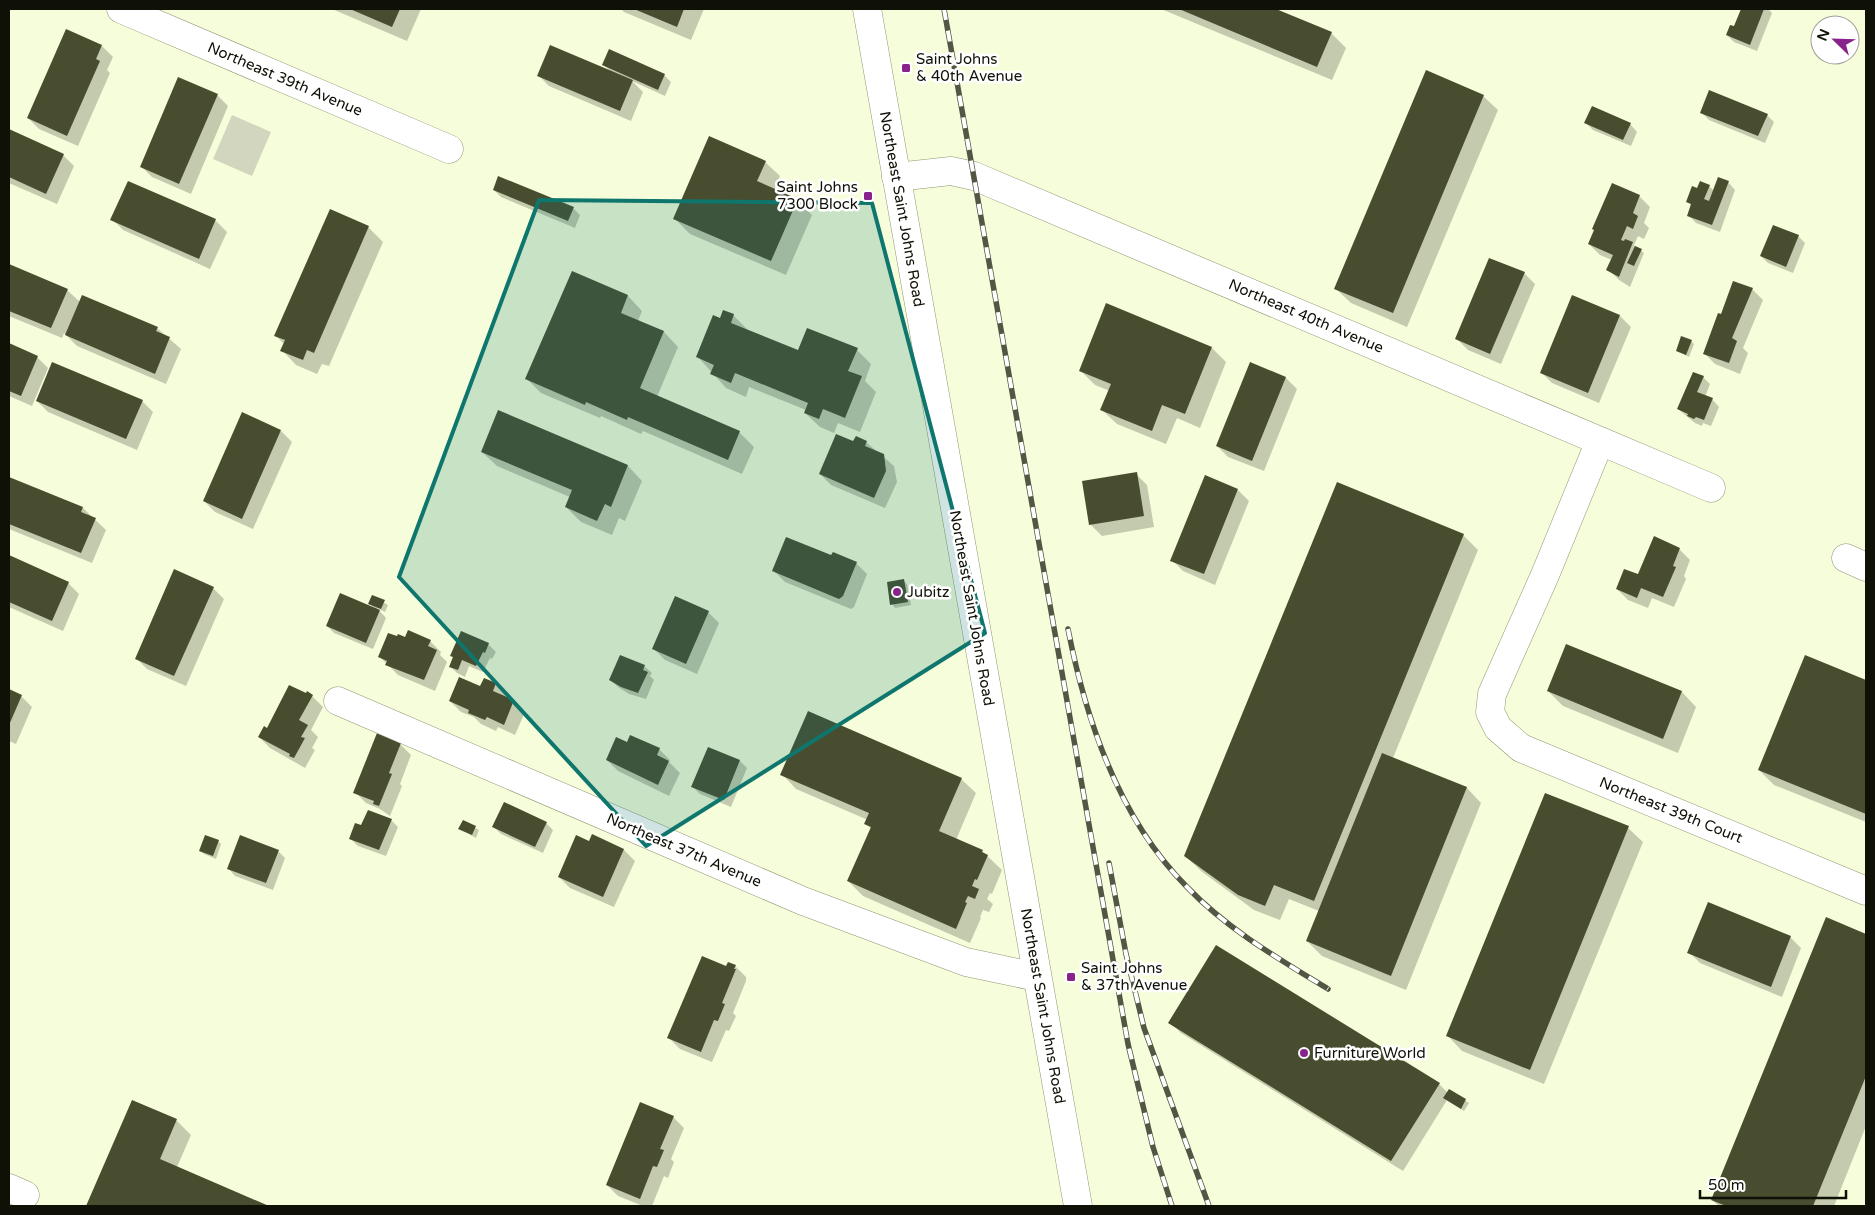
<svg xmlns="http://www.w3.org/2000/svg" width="1875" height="1215" font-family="'Varela Round',sans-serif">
<rect width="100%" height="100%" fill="#f6fdda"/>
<!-- green -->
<path fill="#d2d6bf" d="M 232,115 L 271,132 L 252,176 L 213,159 Z"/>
<!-- shadow -->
<path fill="#0003" d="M 332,9 L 421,9 L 407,41 Z
M 621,9 L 704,9 L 691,40 L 624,12 Z
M 1161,9 L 1273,9 L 1331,33 L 1346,48 L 1332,80 Z
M 1743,9 L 1768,9 L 1772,13 L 1757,51 L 1734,42 L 1727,35 L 1735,28 Z
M 102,46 L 113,57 L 107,70 L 110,73 L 78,146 L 39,129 L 28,118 Z
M 603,64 L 664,75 L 671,82 L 665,96 L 632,81 L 643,92 L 631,121 L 549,86 L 538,75 L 612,73 Z
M 179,79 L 217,95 L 228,106 L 191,194 L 152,177 L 141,166 Z
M 1483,96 L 1498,110 L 1407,327 L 1351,303 L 1336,289 Z
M 1702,113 L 1767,115 L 1774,122 L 1765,143 L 1709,120 Z
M 1586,123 L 1630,124 L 1637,132 L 1631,146 L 1593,130 Z
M 9,131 L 63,155 L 74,166 L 57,204 L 9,183 Z
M 765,162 L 780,176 L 774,190 L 797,200 L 812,215 L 786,275 L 690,234 L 675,219 Z
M 128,182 L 216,221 L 227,232 L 210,269 L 123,230 L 112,219 Z
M 1728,182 L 1735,190 L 1720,232 L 1696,223 L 1688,215 L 1692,206 L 1687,201 L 1698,190 L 1709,186 L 1714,191 Z
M 494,190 L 573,208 L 580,215 L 575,228 L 501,197 Z
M 1639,196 L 1650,207 L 1644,223 L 1649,228 L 1644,239 L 1638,236 L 1634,245 L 1644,253 L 1630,287 L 1619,280 L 1608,269 L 1612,260 L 1600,255 L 1589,244 Z
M 368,227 L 383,242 L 329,366 L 322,364 L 317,374 L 296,365 L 282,350 L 284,344 L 275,335 Z
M 1798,236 L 1805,243 L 1793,273 L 1768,263 L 1761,256 Z
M 9,265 L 67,290 L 80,302 L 157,328 L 181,349 L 166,384 L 77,346 L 64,333 L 62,338 L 9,316 Z
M 572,273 L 628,296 L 642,311 L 638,321 L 664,332 L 678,347 L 657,397 L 739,432 L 754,447 L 742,474 L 643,431 L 641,434 L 601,416 L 600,418 L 541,393 L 527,379 Z
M 1524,273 L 1535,284 L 1501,364 L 1468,350 L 1457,339 Z
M 1752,289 L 1763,300 L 1743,348 L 1748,353 L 1740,374 L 1715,364 L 1704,353 L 1721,316 Z
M 1573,297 L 1620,316 L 1631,327 L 1599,403 L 1552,383 L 1541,372 Z
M 1107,305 L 1212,348 L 1226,362 L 1200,428 L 1177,418 L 1166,444 L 1117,424 L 1102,410 L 1110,391 L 1095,385 L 1080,370 Z
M 733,315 L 748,330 L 799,352 L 857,350 L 871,364 L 865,381 L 876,392 L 860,432 L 838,423 L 834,433 L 820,427 L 805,413 L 806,410 L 749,387 L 746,397 L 726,388 L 698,357 L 720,319 Z
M 1691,341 L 1694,344 L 1689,357 L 1677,351 Z
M 9,344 L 37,357 L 48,368 L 32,406 L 9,396 Z
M 1251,364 L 1286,378 L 1297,389 L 1264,471 L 1228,457 L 1217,446 Z
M 1703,377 L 1710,384 L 1705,397 L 1712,399 L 1719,407 L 1711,426 L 1703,423 L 1702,426 L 1695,423 L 1678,409 Z
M 37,401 L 142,401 L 153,412 L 137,450 L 48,412 Z
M 499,412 L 628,466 L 642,481 L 625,521 L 619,518 L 612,535 L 581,522 L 566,507 L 570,497 L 497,466 L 482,452 Z
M 281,431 L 292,442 L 253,529 L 215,512 L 204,501 Z
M 866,442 L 894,466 L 897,482 L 885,508 L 831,485 L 820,474 L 854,443 Z
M 1136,474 L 1147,485 L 1154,527 L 1102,536 L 1091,525 Z
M 9,478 L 83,508 L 106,530 L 92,563 L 9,529 Z
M 1238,490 L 1249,501 L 1215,585 L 1183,571 L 1172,560 Z
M 1463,535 L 1478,550 L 1393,758 L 1467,788 L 1481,803 L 1406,990 L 1322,956 L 1307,941 L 1319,911 L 1289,899 L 1280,920 L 1254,910 L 1201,871 L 1186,856 Z
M 1679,549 L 1690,560 L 1684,576 L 1686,579 L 1674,607 L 1652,598 L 1648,608 L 1628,600 L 1617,589 Z
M 9,556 L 68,583 L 79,594 L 63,631 L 9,607 Z
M 832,557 L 856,563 L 867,574 L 854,607 L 851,609 L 785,582 L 774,571 Z
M 904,581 L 907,584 L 911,605 L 895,608 L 892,604 Z
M 213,588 L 224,599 L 186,686 L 147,669 L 136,658 Z
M 372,596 L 388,605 L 385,612 L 377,608 L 386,618 L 373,649 L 334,633 L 327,626 L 375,609 L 369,603 Z
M 708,612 L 719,623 L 697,674 L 665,660 L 654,649 Z
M 461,633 L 488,644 L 496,652 L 492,659 L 490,658 L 483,672 L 469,666 L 465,677 L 457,673 L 450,666 Z
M 406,638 L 430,641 L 441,652 L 440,655 L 447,662 L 435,691 L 398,675 L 380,657 Z
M 1567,645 L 1682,692 L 1696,707 L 1678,753 L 1563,706 L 1548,691 Z
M 1805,657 L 1866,682 L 1866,822 L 1774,785 L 1759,770 Z
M 644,666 L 652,673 L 650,676 L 654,680 L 646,699 L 629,694 L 618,687 L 611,680 Z
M 495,684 L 506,695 L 505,698 L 514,701 L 525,712 L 515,735 L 498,727 L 496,731 L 481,724 L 474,717 L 461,712 L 450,701 L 481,688 Z
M 9,691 L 21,696 L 32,707 L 16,744 L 9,741 Z
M 312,696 L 323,707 L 311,730 L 318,737 L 312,748 L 315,750 L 305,768 L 270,748 L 259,737 Z
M 628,743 L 659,749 L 670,760 L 669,762 L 680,773 L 669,796 L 618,771 L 607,760 Z
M 400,744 L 411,755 L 400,784 L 402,786 L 390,816 L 380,809 L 366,803 L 355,792 Z
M 740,761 L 747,768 L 731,807 L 700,794 L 693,787 Z
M 782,774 L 961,779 L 976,793 L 956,840 L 982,851 L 1002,870 L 992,894 L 990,893 L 987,899 L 993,904 L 989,912 L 983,910 L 980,917 L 981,918 L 970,943 L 863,896 L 848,881 L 871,829 L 866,824 L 868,820 L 796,789 Z
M 391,820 L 398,827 L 386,856 L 358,846 L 351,839 L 362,827 Z
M 463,821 L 479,830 L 476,838 L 460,829 Z
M 546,823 L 553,830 L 543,853 L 501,834 L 494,827 Z
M 1628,828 L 1643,842 L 1544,1084 L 1462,1051 L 1448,1036 Z
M 218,841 L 221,844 L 216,859 L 204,854 L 200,851 Z
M 589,843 L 624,850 L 635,861 L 614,907 L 570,888 L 559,877 Z
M 278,851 L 285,858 L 273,890 L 235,876 L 228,868 Z
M 1827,919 L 1866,935 L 1866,1126 L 1834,1206 L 1719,1206 L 1712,1200 Z
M 1790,937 L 1801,948 L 1782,997 L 1700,963 L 1689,952 Z
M 735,966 L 746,977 L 746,981 L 733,1013 L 736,1016 L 729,1031 L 726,1030 L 712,1062 L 680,1049 L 669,1038 L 727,968 Z
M 1170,1022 L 1439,1084 L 1448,1093 L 1450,1090 L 1469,1103 L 1464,1111 L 1447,1100 L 1403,1171 L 1181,1033 Z
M 133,1101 L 176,1120 L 191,1135 L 177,1167 L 266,1206 L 87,1206 Z
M 673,1117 L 684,1128 L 671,1159 L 674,1162 L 668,1178 L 664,1176 L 652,1206 L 643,1206 L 618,1196 L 607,1185 Z"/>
<!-- building -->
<path fill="#494d30" d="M 350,9 L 400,9 L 392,27 Z
M 634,9 L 684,9 L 677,27 Z
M 1179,9 L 1276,9 L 1332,32 L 1317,67 Z
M 1741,9 L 1764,9 L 1750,45 L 1726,35 L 1730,25 L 1734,26 Z
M 66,29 L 102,45 L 96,59 L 100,61 L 67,136 L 27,118 Z
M 550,45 L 633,80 L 620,111 L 537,76 Z
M 609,49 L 665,74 L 658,90 L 602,65 Z
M 1426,70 L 1484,95 L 1393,313 L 1334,289 Z
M 178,77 L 218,94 L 179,184 L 140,167 Z
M 1709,90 L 1768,114 L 1758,136 L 1700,113 Z
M 1592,106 L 1631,123 L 1623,140 L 1584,123 Z
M 9,129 L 64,154 L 46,194 L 9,177 Z
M 709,136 L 766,161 L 757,181 L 798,199 L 771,261 L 673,219 Z
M 498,176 L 574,207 L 568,221 L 493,190 Z
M 1718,177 L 1729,181 L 1712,225 L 1687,216 L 1691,204 L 1686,202 L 1692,186 L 1697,188 L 1700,181 L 1710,185 L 1704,199 L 1709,201 Z
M 128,181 L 216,219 L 199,259 L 110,220 Z
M 1612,183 L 1640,195 L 1633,213 L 1638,216 L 1633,229 L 1627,226 L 1621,240 L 1624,241 L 1625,239 L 1633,242 L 1619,277 L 1606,270 L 1613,255 L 1588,244 L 1594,230 L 1592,229 Z
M 330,209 L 369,226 L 314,353 L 307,350 L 303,360 L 280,351 L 285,340 L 274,336 Z
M 1773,225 L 1799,235 L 1786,267 L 1760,256 Z
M 1635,246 L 1642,249 L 1634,266 L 1627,263 Z
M 1489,258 L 1525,272 L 1490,354 L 1455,339 Z
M 9,264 L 68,289 L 51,328 L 9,311 Z
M 572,271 L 628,295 L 621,313 L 664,331 L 640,388 L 740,431 L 728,460 L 628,417 L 627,420 L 586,402 L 585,405 L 525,379 Z
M 1733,281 L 1753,288 L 1732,338 L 1737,341 L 1729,363 L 1703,354 L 1718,313 L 1721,314 Z
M 82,295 L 158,327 L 156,331 L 170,337 L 155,374 L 65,335 Z
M 1572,295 L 1620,315 L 1588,393 L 1540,373 Z
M 1106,303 L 1212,347 L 1185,414 L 1162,405 L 1152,431 L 1100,410 L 1111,384 L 1079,371 Z
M 723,310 L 734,314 L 731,323 L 798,350 L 807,328 L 858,348 L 848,371 L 862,376 L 845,418 L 823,409 L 819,419 L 804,413 L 808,403 L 735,373 L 731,383 L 710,374 L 714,365 L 696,357 L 713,315 L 720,318 Z
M 1681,336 L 1692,340 L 1686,355 L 1676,351 Z
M 9,343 L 38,356 L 21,396 L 9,391 Z
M 52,362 L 143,400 L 126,439 L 36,401 Z
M 1250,362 L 1286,377 L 1252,461 L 1216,446 Z
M 1693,372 L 1704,376 L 1697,392 L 1713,398 L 1704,420 L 1696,417 L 1694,419 L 1687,416 L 1688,414 L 1677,409 Z
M 498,410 L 628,465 L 611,507 L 605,504 L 597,521 L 565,507 L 572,490 L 481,452 Z
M 242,412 L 281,430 L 242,519 L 203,501 Z
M 836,434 L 853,441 L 856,436 L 867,441 L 865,446 L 884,454 L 886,471 L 874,498 L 819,474 Z
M 1137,472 L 1144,516 L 1089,525 L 1082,481 Z
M 1205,475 L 1238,489 L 1204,574 L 1170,561 Z
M 9,477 L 83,507 L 81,512 L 96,518 L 81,553 L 9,524 Z
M 1337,482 L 1464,534 L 1314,901 L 1274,885 L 1265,906 L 1238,895 L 1184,856 Z
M 1654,536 L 1680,548 L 1673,566 L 1676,567 L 1663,597 L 1641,588 L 1637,598 L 1616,589 L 1624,569 L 1638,574 Z
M 786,537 L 831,555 L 833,552 L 857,562 L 843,596 L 839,599 L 772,571 Z
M 9,555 L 69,582 L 52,621 L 9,602 Z
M 174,569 L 214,587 L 174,676 L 135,659 Z
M 904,579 L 908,602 L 890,605 L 887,582 Z
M 340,593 L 380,610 L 366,643 L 326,626 Z
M 372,595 L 385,600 L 381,609 L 368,604 Z
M 675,596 L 709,611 L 686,664 L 652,649 Z
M 408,630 L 431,640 L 428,646 L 437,650 L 424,680 L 385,665 L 387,661 L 378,657 L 388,633 L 397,636 L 398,634 L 405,637 Z
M 461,631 L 489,643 L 485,653 L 483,652 L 476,666 L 462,660 L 458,670 L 449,667 L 453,657 L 450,656 Z
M 1566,644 L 1682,691 L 1663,739 L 1547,691 Z
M 620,655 L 645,665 L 643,670 L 648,672 L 638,693 L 621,687 L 609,680 Z
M 1805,655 L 1866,680 L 1866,814 L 1758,770 Z
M 459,677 L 480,686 L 484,678 L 496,683 L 493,691 L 514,700 L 504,725 L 487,717 L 485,720 L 468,713 L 469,710 L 449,701 Z
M 289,685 L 306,693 L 307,691 L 313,695 L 299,720 L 308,725 L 301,737 L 305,738 L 294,758 L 289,756 L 290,754 L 258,737 L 264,726 L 267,728 Z
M 9,689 L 22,695 L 9,725 Z
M 808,711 L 962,778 L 939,831 L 983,850 L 982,852 L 988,855 L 977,880 L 975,879 L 972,886 L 979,889 L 975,899 L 968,896 L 965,902 L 967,903 L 956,929 L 847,881 L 871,827 L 864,824 L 869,813 L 780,775 Z
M 377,733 L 401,743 L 389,773 L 392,774 L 379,806 L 373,804 L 374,801 L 353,793 Z
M 630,735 L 660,748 L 657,755 L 669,761 L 658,785 L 606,760 L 616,737 L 627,742 Z
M 708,747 L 740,760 L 724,800 L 691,787 Z
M 1382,753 L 1467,787 L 1391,976 L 1306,941 Z
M 1545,793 L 1629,826 L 1530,1070 L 1446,1036 Z
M 504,802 L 547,822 L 535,847 L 492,827 Z
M 368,810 L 392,819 L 379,850 L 349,839 L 355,823 L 361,825 Z
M 463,820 L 476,826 L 472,835 L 458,829 Z
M 592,834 L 624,849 L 603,897 L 558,877 L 576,835 L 589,841 Z
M 205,835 L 219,840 L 213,856 L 199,851 Z
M 240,835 L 279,850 L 266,883 L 227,869 Z
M 1708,902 L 1791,936 L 1771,987 L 1687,953 Z
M 1826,917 L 1866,934 L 1866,1076 L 1813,1206 L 1726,1206 L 1711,1200 Z
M 1216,945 L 1440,1083 L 1391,1161 L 1168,1023 Z
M 702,956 L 726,966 L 728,962 L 736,965 L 734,969 L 736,969 L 722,1003 L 725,1004 L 718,1021 L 714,1020 L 701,1052 L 667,1038 Z
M 1449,1089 L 1466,1099 L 1461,1109 L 1443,1098 Z
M 132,1100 L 177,1119 L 160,1159 L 269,1206 L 86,1206 Z
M 640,1102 L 674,1116 L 660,1149 L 664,1150 L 657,1167 L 653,1166 L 640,1199 L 606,1185 Z"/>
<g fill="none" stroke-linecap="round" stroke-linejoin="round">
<!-- minor casing -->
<g stroke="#909675" stroke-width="29">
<path id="minor" d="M 121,9 L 449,149
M 896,177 L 951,171 L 974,176 L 1711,488
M 1600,441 L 1545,575 L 1492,694 L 1490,712 L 1498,728 L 1521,748 L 1866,891
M 1846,558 L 1866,567
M 338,701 L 803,901 L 966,962 L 1037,977
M 9,1188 L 25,1195"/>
</g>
<!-- major casing -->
<g stroke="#909675" stroke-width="29">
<path id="major" d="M 867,9 L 1078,1206"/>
</g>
<!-- minor -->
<use href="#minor" stroke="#fff" stroke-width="28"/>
<!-- major -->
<use href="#major" stroke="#fff" stroke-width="28"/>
<!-- rail casing -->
<g stroke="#535644" stroke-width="5.5">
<path id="rail" d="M 944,9 L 1128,1044 L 1153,1147 L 1172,1206
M 1068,629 C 1086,721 1119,819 1187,887 C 1227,929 1279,959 1328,989
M 1109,863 L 1126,954 L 1144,1028 L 1209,1206"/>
</g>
<!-- rail -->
<use href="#rail" stroke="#fff" stroke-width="4" stroke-dasharray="11" stroke-linecap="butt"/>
</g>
<!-- marked area -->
<path fill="#0f766e" fill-opacity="0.2" stroke="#0f766e" stroke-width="4" stroke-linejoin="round" d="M 539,200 L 872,203 L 985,633 L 646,846 L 399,577 Z"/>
<!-- markers -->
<g fill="#87238b" stroke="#fff" stroke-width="2">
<rect x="901" y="63" width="10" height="10" rx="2.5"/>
<rect x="863" y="191" width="10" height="10" rx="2.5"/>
<circle cx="897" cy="592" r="5"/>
<rect x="1066" y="972" width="10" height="10" rx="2.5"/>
<circle cx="1304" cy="1053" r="5"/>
</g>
<g text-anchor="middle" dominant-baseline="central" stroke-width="5" stroke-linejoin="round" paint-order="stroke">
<!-- poi labels -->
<g font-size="15" fill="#0f1106" stroke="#fff" text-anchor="start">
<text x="916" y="59">Saint Johns<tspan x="916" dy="17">&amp; 40th Avenue</tspan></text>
<text x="858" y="187" text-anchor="end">Saint Johns<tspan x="858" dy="17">7300 Block</tspan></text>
<text x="907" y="592">Jubitz</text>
<text x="1081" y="968">Saint Johns<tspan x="1081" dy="17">&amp; 37th Avenue</tspan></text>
<text x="1314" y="1053">Furniture World</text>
</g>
<!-- street labels -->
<g font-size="15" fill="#0f1106" stroke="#fff">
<text transform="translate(285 79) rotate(23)">Northeast 39th Avenue</text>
<text transform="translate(902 209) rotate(80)">Northeast Saint Johns Road</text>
<text transform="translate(1306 316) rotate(23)">Northeast 40th Avenue</text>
<text transform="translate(972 608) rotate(80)">Northeast Saint Johns Road</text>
<text transform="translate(1671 810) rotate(22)">Northeast 39th Court</text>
<text transform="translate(684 850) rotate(23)">Northeast 37th Avenue</text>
<text transform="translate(1043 1006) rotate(80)">Northeast Saint Johns Road</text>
</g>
</g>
<!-- border -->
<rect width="1875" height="1215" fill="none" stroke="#0f1106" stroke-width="20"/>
<!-- north arrow -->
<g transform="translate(1835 40) rotate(293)"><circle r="24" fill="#ffffff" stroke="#9fa09b"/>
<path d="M0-4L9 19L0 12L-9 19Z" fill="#87238b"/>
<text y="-8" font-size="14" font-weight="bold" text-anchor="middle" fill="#0f1106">N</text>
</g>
<!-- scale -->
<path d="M1700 1190v8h146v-8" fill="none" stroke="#0f1106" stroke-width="2.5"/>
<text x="1708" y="1190" font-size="15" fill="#0f1106" stroke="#ffffff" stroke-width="4" paint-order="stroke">50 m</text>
</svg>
